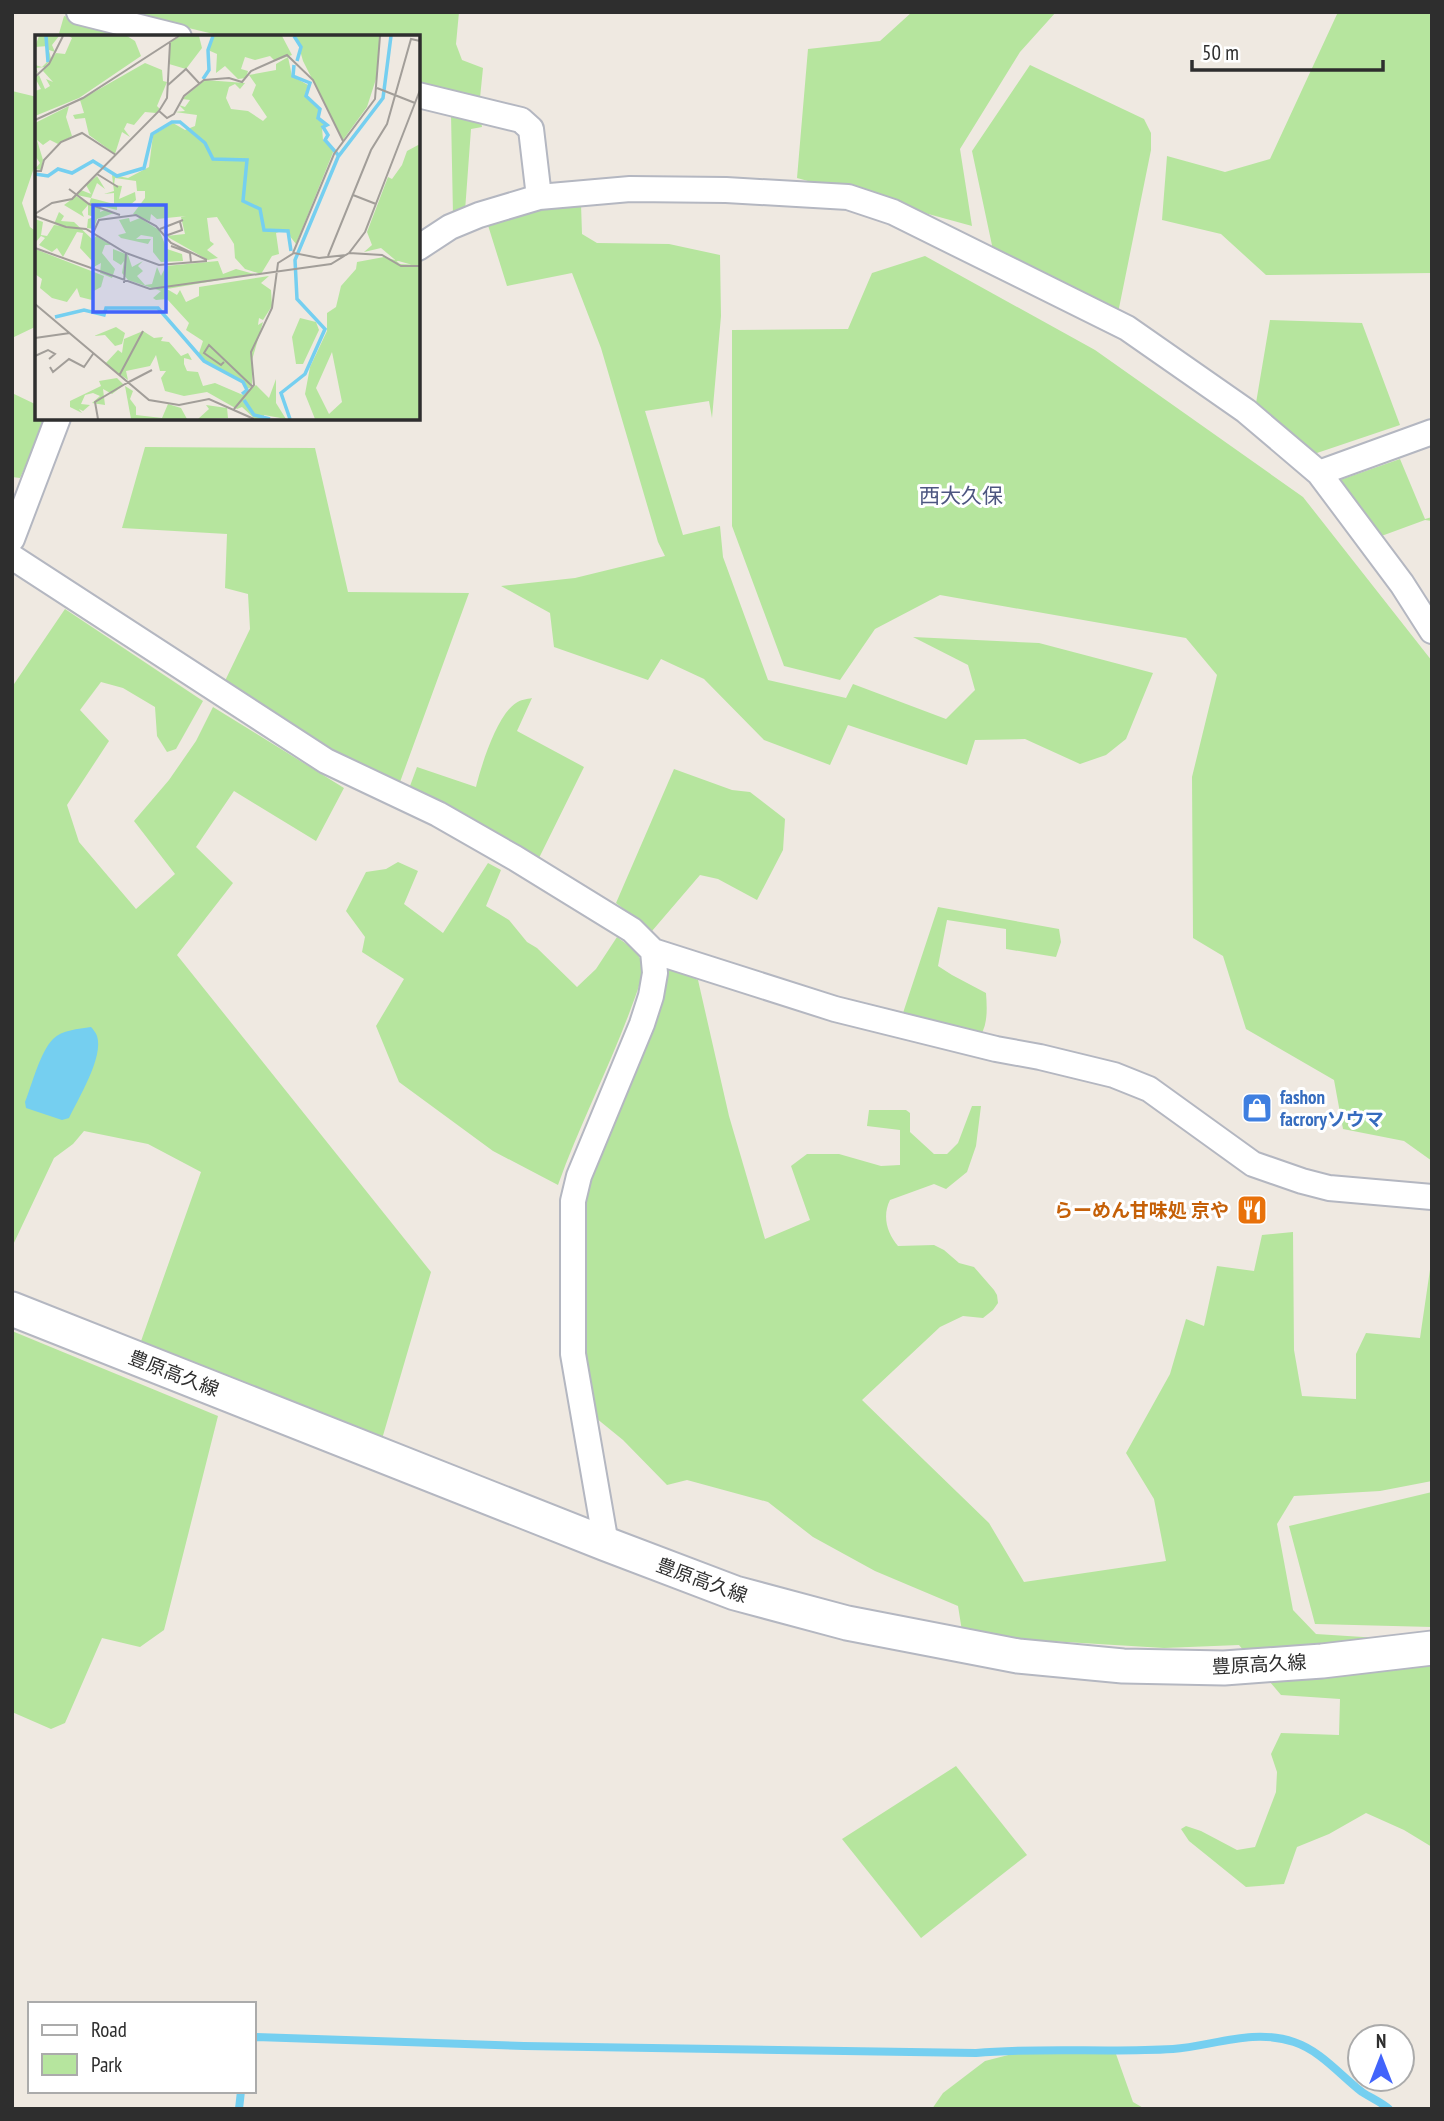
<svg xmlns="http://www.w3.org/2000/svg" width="1444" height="2121" font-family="'PT Sans Narrow','Noto Sans JP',sans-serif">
<rect width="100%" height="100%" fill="#efe9e1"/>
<!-- green -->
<path fill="#b6e59e" d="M 122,12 L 459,12 L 456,44 L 462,60 L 483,68 L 480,98 L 418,83 L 418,37 L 226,37 Z
M 912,12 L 1056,12 L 1020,52 L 960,149 L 972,226 L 797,178 L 808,49 L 880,41 Z
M 1338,12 L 1432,12 L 1432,273 L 1266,275 L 1221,234 L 1162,220 L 1167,156 L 1225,172 L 1270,159 Z
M 64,16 L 147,37 L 58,37 Z
M 1030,65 L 1144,119 L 1151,133 L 1151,150 L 1118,313 L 993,250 L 972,151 Z
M 12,91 L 37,97 L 37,159 L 22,203 L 30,227 L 37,232 L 37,326 L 12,338 Z
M 451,114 L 481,121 L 482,127 L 471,129 L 465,211 L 453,215 Z
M 581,204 L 582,234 L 597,243 L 669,244 L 720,255 L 721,316 L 712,418 L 709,401 L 645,411 L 683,535 L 720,526 L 723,557 L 768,680 L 846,698 L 853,684 L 946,719 L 975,690 L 968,665 L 913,637 L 1039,643 L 1153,673 L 1126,739 L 1106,755 L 1080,764 L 1025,739 L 975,740 L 967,765 L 848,725 L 830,765 L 764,740 L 704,679 L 661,659 L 648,680 L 554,647 L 550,613 L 501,586 L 575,578 L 665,556 L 658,542 L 601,348 L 572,273 L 507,286 L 486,219 L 538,205 Z
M 925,256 L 1095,350 L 1303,497 L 1432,661 L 1432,1161 L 1404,1141 L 1343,1129 L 1334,1080 L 1246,1029 L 1223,956 L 1193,938 L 1192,777 L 1217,675 L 1186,638 L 940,595 L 875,629 L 840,680 L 784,666 L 732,526 L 732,330 L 848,329 L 872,273 Z
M 1270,320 L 1362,323 L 1400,425 L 1314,454 L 1256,403 Z
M 12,393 L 37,405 L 37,418 L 46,420 L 20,478 L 12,477 Z
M 145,447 L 315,448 L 348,592 L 469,593 L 400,782 L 323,747 L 223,685 L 250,629 L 248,594 L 225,588 L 227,534 L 122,528 Z
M 1400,459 L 1425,519 L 1432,517 L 1432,521 L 1425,520 L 1376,538 L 1337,481 Z
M 65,609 L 203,701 L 176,749 L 167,752 L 157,736 L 155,707 L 123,688 L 101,682 L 80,710 L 109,741 L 67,805 L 79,842 L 136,909 L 175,874 L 134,821 L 169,780 L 196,741 L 213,707 L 344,788 L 316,841 L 234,791 L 196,847 L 233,883 L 177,955 L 431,1272 L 382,1439 L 140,1344 L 201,1172 L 148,1144 L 84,1131 L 73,1144 L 54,1158 L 12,1247 L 12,687 Z
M 532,698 L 517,731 L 584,767 L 538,860 L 469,816 L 410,786 L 417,767 L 476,787 C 481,766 497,715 516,703 C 520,700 527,699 532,698 Z
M 674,769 L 732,790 L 750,792 L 785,819 L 783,850 L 757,900 L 718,879 L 700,875 L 652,931 L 616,903 Z
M 398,862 L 418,871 L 404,904 L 443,933 L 488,863 L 501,870 L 486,906 L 509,920 L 527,942 L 537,948 L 577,987 L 596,969 L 617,937 C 626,944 640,952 642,964 C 644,978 634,999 630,1011 C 608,1070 579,1126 558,1185 L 493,1151 L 399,1082 L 376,1026 L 404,979 L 362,952 L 365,937 L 346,911 L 366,872 L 386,869 Z
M 938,907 L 1059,929 L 1061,942 L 1056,957 L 1006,949 L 1006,929 L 947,920 L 938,966 L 952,975 L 986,993 C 987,1008 988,1022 981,1035 L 902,1016 Z
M 671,968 L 698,980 L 729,1116 L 765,1239 L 810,1220 L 791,1166 L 807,1154 L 839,1154 L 881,1166 L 900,1165 L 900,1130 L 867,1126 L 869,1110 L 906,1110 L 910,1113 L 910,1132 L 934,1154 L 947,1154 L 958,1143 L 972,1106 L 981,1106 L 976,1146 L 967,1172 L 946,1189 L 934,1184 L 890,1200 C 882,1216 887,1233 898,1246 L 934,1245 L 944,1250 L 959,1263 L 974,1267 L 994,1290 L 997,1295 L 998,1303 L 993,1310 L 983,1318 L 963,1316 L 940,1327 L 862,1400 L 989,1523 L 1024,1582 L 1166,1561 L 1154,1499 L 1126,1453 L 1170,1374 L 1186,1319 L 1204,1326 L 1217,1266 L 1254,1271 L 1262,1235 L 1293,1232 L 1294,1350 L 1302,1396 L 1356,1399 L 1356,1354 L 1366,1333 L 1420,1338 L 1432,1256 L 1432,1481 L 1380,1491 L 1294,1496 L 1277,1524 L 1293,1610 L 1316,1634 L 1410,1640 L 1432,1643 L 1432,1847 L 1404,1830 L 1366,1813 L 1329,1834 L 1297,1847 L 1284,1884 L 1246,1887 L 1189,1841 L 1181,1829 L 1186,1826 L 1201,1831 L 1237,1850 L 1255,1847 L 1276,1792 L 1277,1772 L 1271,1754 L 1281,1733 L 1339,1735 L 1340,1699 L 1281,1695 L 1239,1645 L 1164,1648 L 1015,1639 L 962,1631 L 958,1606 L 875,1571 L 813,1537 L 768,1502 L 687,1480 L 667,1485 L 623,1440 L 596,1418 L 581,1352 L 581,1202 L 663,972 Z
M 12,1331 L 218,1416 L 164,1630 L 140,1647 L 102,1638 L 65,1723 L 51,1729 L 12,1712 Z
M 1432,1492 L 1432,1627 L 1315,1624 L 1289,1526 Z
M 956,1766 L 1027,1855 L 921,1938 L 842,1839 Z
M 1020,2052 L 1116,2054 L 1133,2102 L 1145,2109 L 932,2109 L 943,2093 L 985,2061 Z"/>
<!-- water -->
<path fill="#75cff0" d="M 91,1027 C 93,1029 96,1033 97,1036 C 104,1057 78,1099 69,1118 L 62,1120 L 26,1108 L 25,1102 C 32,1085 40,1052 53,1039 C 62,1030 78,1029 91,1027 Z"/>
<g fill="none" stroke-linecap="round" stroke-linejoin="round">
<!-- stream -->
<path stroke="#75cff0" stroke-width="8" d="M 254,2039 L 256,2037 L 524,2046 L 976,2053 C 1042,2047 1107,2053 1173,2049 C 1213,2046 1253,2028 1294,2042 C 1321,2051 1340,2075 1362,2092 C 1371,2098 1381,2102 1389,2109
M 239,2109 L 241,2091"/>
<!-- street casing -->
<g stroke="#b4b7c1" stroke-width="28">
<path id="street" d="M 79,12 L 179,37
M 418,95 L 521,120 L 531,129 L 539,197
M 418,248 L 450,227 L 479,215 L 539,197 L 630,189 L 726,190 L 848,197 L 893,212 L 1127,328 L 1246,411 L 1319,473 L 1402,584 L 1432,631
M 1319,473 L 1432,432
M 12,539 L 58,418
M 12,557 L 326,761 L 438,814 L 515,858 L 632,930 L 653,951 L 835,1009 L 996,1049 L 1040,1057 L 1114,1075 L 1149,1089 L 1253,1164 L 1302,1181 L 1329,1188 L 1432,1197
M 606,1544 L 573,1354 L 573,1201 L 579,1176 L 642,1024 L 651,996 L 655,973 L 653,951"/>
</g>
<!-- secondary casing -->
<g stroke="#b4b7c1" stroke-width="37">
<path id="secondary" d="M 12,1309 L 606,1544 L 735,1593 L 847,1623 L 1018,1656 L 1123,1666 L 1224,1668 L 1322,1661 L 1432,1648"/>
</g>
<!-- street -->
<use href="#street" stroke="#fff" stroke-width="24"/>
<!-- secondary -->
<use href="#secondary" stroke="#fff" stroke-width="33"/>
</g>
<!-- icons -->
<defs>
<g id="shop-square" transform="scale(1.575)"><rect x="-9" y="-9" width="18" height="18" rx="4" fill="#3f7fe0" stroke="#fff"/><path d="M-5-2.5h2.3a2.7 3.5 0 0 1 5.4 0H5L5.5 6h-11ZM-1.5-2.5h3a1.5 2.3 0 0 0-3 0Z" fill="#fff"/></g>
<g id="restaurant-square" transform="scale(1.575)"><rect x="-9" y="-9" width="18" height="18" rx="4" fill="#e8710a" stroke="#fff"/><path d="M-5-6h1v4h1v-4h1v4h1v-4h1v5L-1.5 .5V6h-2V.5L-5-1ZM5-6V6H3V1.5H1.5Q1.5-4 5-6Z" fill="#fff"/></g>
</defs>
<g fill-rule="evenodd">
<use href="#shop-square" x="1257" y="1108"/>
<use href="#restaurant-square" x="1252" y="1210"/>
</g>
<g text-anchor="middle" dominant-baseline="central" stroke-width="6" stroke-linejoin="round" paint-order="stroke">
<!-- shop labels -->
<g font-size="19" font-weight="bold" fill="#366cbe" stroke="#fff" text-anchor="start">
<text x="1280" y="1097">fashon<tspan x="1280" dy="22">facroryソウマ</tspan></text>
</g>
<!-- food labels -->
<g font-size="19" font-weight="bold" fill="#c56008" stroke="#fff" text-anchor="end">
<text x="1229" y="1210">らーめん甘味処 京や</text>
</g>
<!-- street labels -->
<g font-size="19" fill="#2e2e2e" stroke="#fff">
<text transform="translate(174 1373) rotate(21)">豊原高久線</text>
<text transform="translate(702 1580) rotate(20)">豊原高久線</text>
<text transform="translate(1259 1664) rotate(-3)">豊原高久線</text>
</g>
<!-- neighbourhood labels -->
<g font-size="21" fill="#4d5680" stroke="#fff">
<text x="961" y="495">西大久保</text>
</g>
</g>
<!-- overview -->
<g transform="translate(35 35)">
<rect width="385" height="385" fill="#efe9e1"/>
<path d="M 4,1 L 24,1 L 17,10 L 20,17 L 14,15 L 16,24 L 10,32 L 1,33 L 3,38 L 0,36 L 0,30 L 7,32 L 13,26 L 13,11 L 0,12 ZM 34,1 L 92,1 L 100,6 L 106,21 L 44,63 L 0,81 L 0,56 L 6,54 L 0,43 L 4,40 L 10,54 L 15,51 L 11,44 L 18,47 L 8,36 L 21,18 L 30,19 L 37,3 ZM 146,1 L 164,1 L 167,13 L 151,34 L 134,29 L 135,7 ZM 177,1 L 247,1 L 257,20 L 240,26 L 235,21 L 220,25 L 210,22 L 206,34 L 213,36 L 211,43 L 203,44 L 190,31 L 181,38 L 182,19 L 173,15 ZM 261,1 L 345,1 L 341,44 L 332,72 L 308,105 L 268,26 ZM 253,22 L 257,41 L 273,50 L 270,60 L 285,74 L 282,84 L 291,90 L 287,92 L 288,105 L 299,115 L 261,209 L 250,195 L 241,198 L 244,219 L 237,221 L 226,239 L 210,234 L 200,223 L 199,209 L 182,182 L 172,183 L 175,206 L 179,209 L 172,215 L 183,223 L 173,225 L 131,201 L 150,199 L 146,182 L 151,181 L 122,184 L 116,179 L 115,186 L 98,179 L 110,163 L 110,156 L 102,156 L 101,146 L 80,143 L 79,150 L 87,151 L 84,164 L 100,157 L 101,165 L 95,170 L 82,170 L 82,175 L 66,171 L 65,177 L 72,174 L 79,178 L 62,184 L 59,194 L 52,193 L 53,184 L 59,182 L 53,180 L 53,170 L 47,177 L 49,182 L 29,170 L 41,161 L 54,169 L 56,163 L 42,160 L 46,155 L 56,159 L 51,150 L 62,141 L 70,154 L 62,148 L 56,163 L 79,169 L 79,158 L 69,159 L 79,156 L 77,140 L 93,143 L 114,132 L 118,100 L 138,88 L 150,95 L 160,91 L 162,80 L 140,77 L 150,76 L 144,70 L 150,72 L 155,65 L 147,64 L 170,45 L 210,48 L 205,54 L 200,49 L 194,52 L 191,63 L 196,74 L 213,76 L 228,86 L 232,82 L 217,60 L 221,50 L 214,40 L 241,35 L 241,29 ZM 110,28 L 127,35 L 128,46 L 132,47 L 122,71 L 125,74 L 121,78 L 110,77 L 99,90 L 92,88 L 89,94 L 95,102 L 87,97 L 80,119 L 54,100 L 50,83 L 40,84 L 38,80 L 49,78 L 45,65 ZM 34,71 L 31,82 L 37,101 L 23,109 L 15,105 L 8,110 L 2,105 L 8,125 L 6,135 L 0,134 L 5,128 L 0,121 L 0,88 ZM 385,109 L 385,230 L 365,229 L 346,213 L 329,217 L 337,210 L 332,197 L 353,142 L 357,144 L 367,130 L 372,116 ZM 24,177 L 29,181 L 26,186 L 39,187 L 58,205 L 61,201 L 76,210 L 70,210 L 67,218 L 80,234 L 77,243 L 65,238 L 66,228 L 55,234 L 58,227 L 45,213 L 48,198 L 42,197 L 28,222 L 22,213 L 17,217 L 4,210 L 10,203 L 6,201 L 0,208 L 0,184 L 8,187 L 6,200 L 12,201 L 19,190 L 27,191 L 19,189 ZM 94,183 L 95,187 L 105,183 L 124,195 L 132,214 L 147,219 L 148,226 L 126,227 L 118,217 L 118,202 L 106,200 L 101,204 L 116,204 L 113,209 L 86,203 L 83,200 L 91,198 L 84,185 ZM 0,214 L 69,241 L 66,252 L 57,257 L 57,265 L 45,262 L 42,253 L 32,267 L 17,263 L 5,253 L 7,244 L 0,239 ZM 78,214 L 93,220 L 97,232 L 108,226 L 103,231 L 108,236 L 102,241 L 110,250 L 117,249 L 122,232 L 126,241 L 131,231 L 183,226 L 188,239 L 201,234 L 219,239 L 132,254 L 142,260 L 145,255 L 151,267 L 164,261 L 164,252 L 234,241 L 226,248 L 236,255 L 237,271 L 228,285 L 224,283 L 223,290 L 228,287 L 217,325 L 217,352 L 212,354 L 208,347 L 169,326 L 164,318 L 168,306 L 151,295 L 154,288 L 132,264 L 121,265 L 118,263 L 126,256 L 93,245 L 87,238 L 89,226 L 86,230 L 78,225 ZM 349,222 L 385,232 L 385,384 L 280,384 L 270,359 L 275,332 L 292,296 L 292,278 L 301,272 L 306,251 L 321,234 L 322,227 ZM 297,317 L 307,367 L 294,379 L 281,353 ZM 265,283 L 281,287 L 284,295 L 268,329 L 261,329 L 257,302 ZM 81,292 L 90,298 L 87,309 L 80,311 L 70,300 L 59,301 ZM 108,296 L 119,303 L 128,302 L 126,306 L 134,307 L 146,321 L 153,318 L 157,325 L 149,323 L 149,329 L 152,336 L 163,337 L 168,351 L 180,348 L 208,360 L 221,350 L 234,363 L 241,344 L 241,368 L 251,384 L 229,380 L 229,384 L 220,384 L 207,372 L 202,374 L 172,357 L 149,361 L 130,356 L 126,343 L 131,336 L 125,336 L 121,320 L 115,331 L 91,336 L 93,345 L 70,329 L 83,315 L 87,318 L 89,304 ZM 82,343 L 89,350 L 77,359 L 68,354 L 70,370 L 57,368 L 65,361 L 58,358 L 50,360 L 46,369 L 55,370 L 48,376 L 44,374 L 47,378 L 35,372 L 35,366 L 66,351 L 64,346 ZM 90,351 L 98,356 L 95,364 L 101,372 L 101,380 L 127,383 L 133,369 L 146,373 L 152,384 L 96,384 ZM 171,370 L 192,373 L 193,383 L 163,384 L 174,374 Z" fill="#b6e59e" fill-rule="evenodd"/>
<path fill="none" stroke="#75cff0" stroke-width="3.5" d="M 11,1 L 13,27M 259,1 L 266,12 L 262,26M 259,30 L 258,41 L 275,48 L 271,61 L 285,74 L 283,83 L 292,90 L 288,92 L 293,100 L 290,105 L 304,121M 168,44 L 174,35 L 173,15 L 178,1M 0,139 L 13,141 L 23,134 L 37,138 L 58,126 L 82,141 L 109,133 L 117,99 L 137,87 L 145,87 L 170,108 L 178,124 L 212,125 L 208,166 L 225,174 L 229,195 L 253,196 L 256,216M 20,282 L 49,275 L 69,280 L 71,273 L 123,273 L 169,326 L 208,347 L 212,355 L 207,359M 209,365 L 219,380 L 235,384M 255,384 L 246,358 L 270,339 L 290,294 L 262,264 L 260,225 L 303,122 L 348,63 L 356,1"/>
<path fill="none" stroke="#a29e99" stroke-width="2" d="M 0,42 L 14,29 L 28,1M 133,50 L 151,34 L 164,48M 342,53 L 380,68M 124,76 L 132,83 L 139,79 L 149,61 L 169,45 L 194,43 L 207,47 L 216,36 L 252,20 L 278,45 L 308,106M 0,85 L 48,63 L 144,1M 0,136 L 6,136 L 9,125 L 26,107 L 47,98 L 81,120M 62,139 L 83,152M 34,154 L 54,169 L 85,180M 318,160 L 341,169M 0,179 L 17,168 L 37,164 L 124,76 L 132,63 L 135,8M 0,181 L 31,192 L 51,194 L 91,218 L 124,230 L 172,226M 125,194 L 148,185M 58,198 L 64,185 L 101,180 L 121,191 L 136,208 L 172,225M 130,201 L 147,195 L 145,187M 136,211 L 155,218 L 156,227M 0,213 L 115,254 L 296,229 L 314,218 L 330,197 L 385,55M 258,218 L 299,119 L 340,64 L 345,1M 314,218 L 347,220 L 366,231 L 385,231M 293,221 L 336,115 L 352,89 L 376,4 L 385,6M 89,248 L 91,218M 0,269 L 114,365 L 144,370 L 174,364 L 219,384M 0,303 L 35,298M 0,321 L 13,315 L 20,319 L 14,324M 189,327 L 186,330 L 169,318 L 174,310 L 218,352M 15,332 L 18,337 L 34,324 L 49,332 L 58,319M 84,341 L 108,296M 90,349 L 117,335M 199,374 L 219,350 L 216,317 L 237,273 L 243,228 L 259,218 L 284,223 L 311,220M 63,384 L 60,367 L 90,349"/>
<path fill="#4264fb" fill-opacity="0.15" stroke="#4264fb" stroke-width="3.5" d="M 58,170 L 131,170 L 131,277 L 58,277 Z"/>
<rect width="385" height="385" fill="none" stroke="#2e2e2e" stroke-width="3.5"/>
</g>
<!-- border -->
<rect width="1444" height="2121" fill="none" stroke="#2e2e2e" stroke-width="28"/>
<!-- legend -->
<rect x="28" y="2002" width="228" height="91" fill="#ffffff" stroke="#ababab" stroke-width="2"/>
<rect x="42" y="2025" width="35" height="10" fill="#ffffff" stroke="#ababab" stroke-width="2"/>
<text x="91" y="2037" font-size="21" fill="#2e2e2e">Road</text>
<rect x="42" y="2054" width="35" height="21" fill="#b6e59e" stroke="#ababab" stroke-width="2"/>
<text x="91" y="2072" font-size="21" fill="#2e2e2e">Park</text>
<!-- north arrow -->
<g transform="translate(1381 2058)"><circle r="33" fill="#ffffff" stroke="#ababab" stroke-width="2"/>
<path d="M0-5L12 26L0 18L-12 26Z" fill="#4264fb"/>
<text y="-10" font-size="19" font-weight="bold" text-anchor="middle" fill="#2e2e2e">N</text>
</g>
<!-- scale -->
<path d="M1192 60v10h191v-10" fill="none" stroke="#2e2e2e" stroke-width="3.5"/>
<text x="1202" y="60" font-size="21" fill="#2e2e2e" stroke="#ffffff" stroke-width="5" paint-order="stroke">50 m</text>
</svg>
